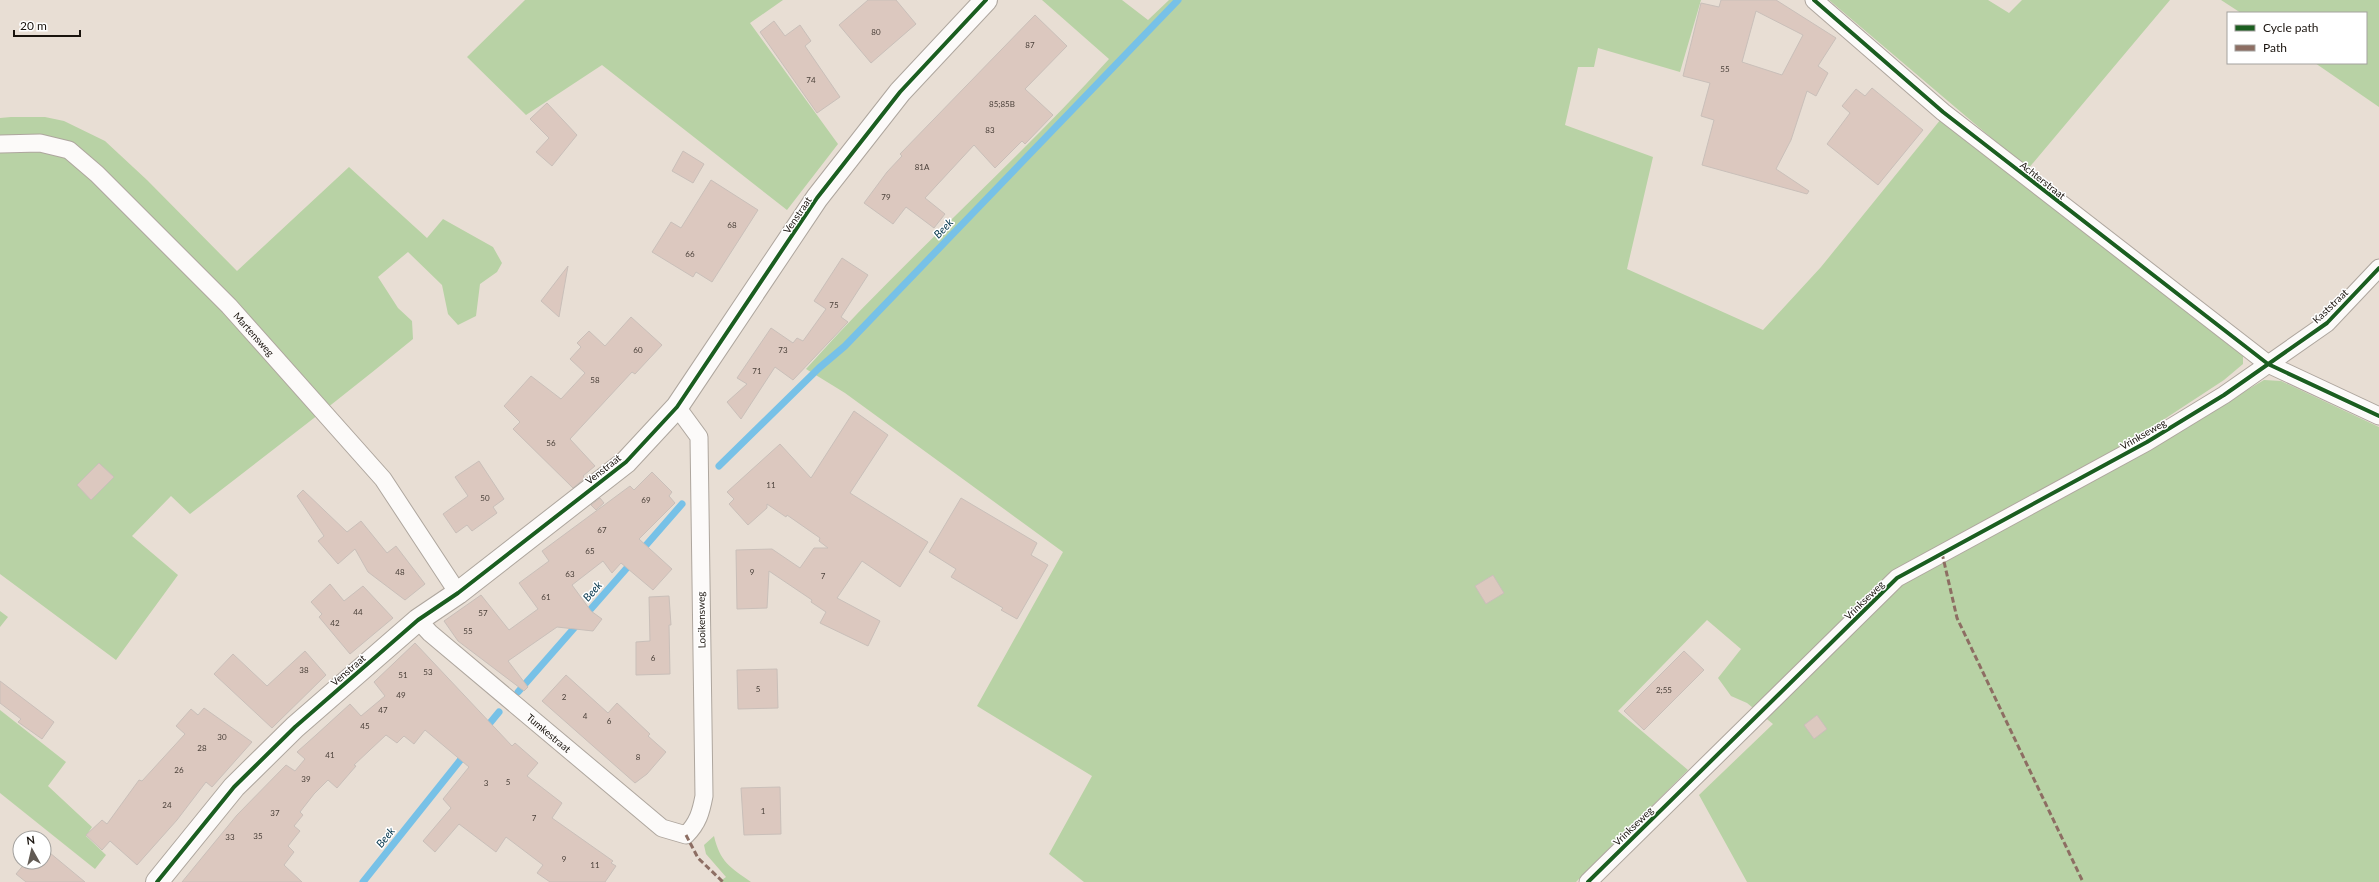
<svg xmlns="http://www.w3.org/2000/svg" width="2379" height="882" font-family="Lato,sans-serif">
<rect width="100%" height="100%" fill="#e8ded4"/>
<!-- green -->
<path fill="#b8d2a5" d="M 525,0 L 783,0 L 750,23 L 838,144 L 787,210 L 602,65 L 526,115 L 467,57 Z
M 1042,0 L 1122,0 L 1148,20 L 1169,0 L 1701,0 L 1680,72 L 1598,48 L 1594,67 L 1578,67 L 1565,125 L 1653,157 L 1627,269 L 1763,330 L 1821,267 L 1941,119 L 2243,355 L 2243,364 L 2224,380 L 2163,420 L 2173,434 L 2264,380 L 2281,381 L 2379,427 L 2379,882 L 1747,882 L 1699,795 L 1773,724 L 1747,703 L 1731,696 L 1718,678 L 1741,649 L 1707,620 L 1618,711 L 1688,770 L 1576,882 L 1084,882 L 1049,854 L 1092,776 L 977,706 L 1063,552 L 845,393 L 806,369 C 902,261 1012,167 1109,59 Z
M 1829,0 L 1988,0 L 2009,13 L 2022,0 L 2170,0 L 2028,169 Z
M 2221,0 L 2379,0 L 2379,107 L 2315,63 L 2366,63 L 2366,13 L 2241,13 Z
M 11,117 L 45,117 L 64,121 L 105,141 L 147,180 L 237,271 L 349,167 L 427,238 L 443,219 L 493,247 L 502,263 L 497,272 L 480,284 L 476,316 L 458,325 L 448,314 L 442,285 L 408,252 L 378,277 L 398,308 L 412,321 L 413,339 C 340,399 265,456 190,514 L 171,496 L 132,536 L 178,575 L 116,660 L 0,574 L 0,118 Z
M 0,611 L 8,617 L 0,627 Z
M 0,710 L 66,762 L 48,786 L 92,827 L 86,836 L 106,855 L 95,869 L 0,793 Z
M 714,836 C 720,862 730,867 751,882 L 719,882 L 726,877 L 706,854 L 704,845 Z"/>
<g fill="none" stroke-linecap="round" stroke-linejoin="round">
<!-- stream -->
<path stroke="#77c1e7" stroke-width="7" d="M 719,466 L 819,368 L 845,346 L 1178,0
M 641,551 L 682,504
M 518,692 L 633,561
M 485,729 L 499,712
M 363,882 L 466,753"/>
</g>
<!-- building -->
<path fill="#dcc8bf" stroke="#c9bfb9" fill-rule="evenodd" d="M 868,0 L 896,0 L 916,24 L 871,63 L 839,25 Z
M 1721,0 L 1776,0 L 1836,38 L 1818,66 L 1828,73 L 1816,96 L 1807,91 L 1791,140 L 1776,169 L 1809,191 L 1807,194 L 1702,165 L 1714,120 L 1701,116 L 1710,83 L 1683,76 L 1701,3 L 1719,7 ZM 1756,11 L 1803,35 L 1782,75 L 1742,62 Z
M 1035,15 L 1067,46 L 1025,89 L 1053,115 L 1025,144 L 1022,141 L 995,168 L 974,145 L 925,198 L 945,214 L 934,228 L 906,207 L 893,224 L 864,203 L 887,172 L 902,156 L 900,154 Z
M 774,21 L 785,36 L 800,25 L 811,41 L 805,46 L 840,97 L 817,113 L 760,32 Z
M 1872,88 L 1923,130 L 1878,185 L 1827,144 L 1850,113 L 1842,106 L 1856,89 L 1865,96 Z
M 547,103 L 577,135 L 552,166 L 536,152 L 549,138 L 530,119 Z
M 683,151 L 704,164 L 693,183 L 672,171 Z
M 711,180 L 758,210 L 712,282 L 696,272 L 693,277 L 652,252 L 671,222 L 681,228 Z
M 842,258 L 868,275 L 841,317 L 848,322 L 793,380 L 775,367 L 741,419 L 727,402 L 747,384 L 737,378 L 771,328 L 793,343 L 797,338 L 803,341 L 826,309 L 814,301 Z
M 568,266 L 559,317 L 541,301 Z
M 631,317 L 662,345 L 635,374 L 632,372 L 570,439 L 595,466 L 583,476 L 585,478 L 573,488 L 513,429 L 520,422 L 504,406 L 531,376 L 561,399 L 585,373 L 570,359 L 581,347 L 577,343 L 589,331 L 605,346 Z
M 854,411 L 888,435 L 850,493 L 928,542 L 900,587 L 862,561 L 837,598 L 880,621 L 868,646 L 820,623 L 826,612 L 811,602 L 812,600 L 769,571 L 767,608 L 737,609 L 736,550 L 772,549 L 800,568 L 814,548 L 828,548 L 819,541 L 820,538 L 787,515 L 786,517 L 767,504 L 767,508 L 748,525 L 729,504 L 734,499 L 727,492 L 780,444 L 811,478 Z
M 479,461 L 504,499 L 493,507 L 497,513 L 472,531 L 467,525 L 456,533 L 443,514 L 468,496 L 455,477 Z
M 99,463 L 114,477 L 91,500 L 77,485 Z
M 652,472 L 672,492 L 669,496 L 675,503 L 639,539 L 672,569 L 653,590 L 621,563 L 612,573 L 603,561 L 572,585 L 591,611 L 602,619 L 593,631 L 557,627 L 508,661 L 528,687 L 524,691 L 458,641 L 444,621 L 481,595 L 509,630 L 538,609 L 519,583 L 549,561 L 542,551 L 630,486 L 634,490 Z
M 303,490 L 347,532 L 361,521 L 387,553 L 396,546 L 425,584 L 405,600 L 368,572 L 355,549 L 338,564 L 318,541 L 324,536 L 297,496 Z
M 600,498 L 604,503 L 596,510 L 591,505 Z
M 961,498 L 1037,543 L 1031,555 L 1048,565 L 1017,619 L 1001,610 L 1003,608 L 951,577 L 956,569 L 929,552 Z
M 1493,575 L 1504,593 L 1486,604 L 1475,586 Z
M 330,584 L 344,601 L 363,586 L 393,618 L 350,654 L 319,617 L 322,614 L 311,602 Z
M 669,596 L 671,625 L 669,625 L 670,674 L 636,675 L 636,642 L 650,641 L 649,597 Z
M 415,643 L 512,746 L 515,743 L 538,763 L 527,776 L 562,803 L 552,818 L 613,861 L 611,863 L 616,866 L 605,882 L 550,882 L 537,873 L 543,865 L 506,837 L 496,852 L 459,824 L 435,852 L 423,841 L 451,808 L 443,799 L 469,767 L 425,730 L 414,744 L 404,736 L 397,743 L 386,735 L 354,765 L 356,766 L 337,788 L 328,780 L 314,794 L 300,812 L 303,815 L 294,826 L 300,831 L 288,846 L 294,852 L 284,865 L 302,882 L 182,882 L 237,815 L 286,765 L 295,771 L 305,759 L 297,752 L 316,735 L 350,704 L 361,716 L 385,696 L 374,682 Z
M 305,651 L 326,675 L 272,728 L 214,674 L 233,654 L 267,686 Z
M 1684,651 L 1704,670 L 1644,730 L 1624,711 Z
M 777,669 L 778,708 L 738,709 L 737,670 Z
M 566,675 L 608,713 L 617,703 L 650,734 L 648,736 L 666,752 L 647,774 L 635,783 L 542,701 Z
M 0,681 L 54,722 L 42,739 L 18,722 L 21,719 L 0,703 Z
M 204,708 L 252,742 L 212,787 L 206,782 L 177,820 L 137,865 L 110,841 L 102,850 L 86,835 L 102,820 L 107,824 L 139,780 L 142,781 L 185,734 L 176,726 L 191,709 L 198,715 Z
M 1817,715 L 1827,729 L 1814,739 L 1804,725 Z
M 780,787 L 781,834 L 744,835 L 741,788 Z
M 44,848 L 85,882 L 26,882 L 16,874 L 26,862 L 44,862 Z"/>
<g fill="none" stroke-linecap="round" stroke-linejoin="round">
<!-- minor casing -->
<g stroke="#aea69e" stroke-width="19">
<g id="minor">
<path d="M 1814,0 L 1943,112 L 2268,364 L 2379,416"/>
<path id="s1" d="M 0,144 L 40,143 L 69,150 L 97,174 L 229,306 L 383,479 L 458,593"/>
<path id="s2" d="M 418,620 L 430,633 L 662,828 L 686,835 C 698,823 701,812 704,796 L 699,437 L 677,407"/>
<path d="M 1588,882 L 1897,578 L 2147,442 L 2224,395 L 2327,323 L 2379,268"/>
</g>
</g>
<!-- tertiary casing -->
<g stroke="#aea69e" stroke-width="24">
<path id="tertiary" d="M 157,882 L 234,787 L 295,727 L 418,620 L 458,593 L 626,462 L 677,407 L 817,198 L 900,92 L 986,0"/>
</g>
<!-- minor -->
<use href="#minor" stroke="#fcfaf9" stroke-width="17"/>
<!-- tertiary -->
<use href="#tertiary" stroke="#fcfaf9" stroke-width="22"/>
<!-- quiet -->
<path stroke="#8d6e63" stroke-width="3" stroke-dasharray="6 3" stroke-linecap="butt" d="M 1942,553 L 1957,618 L 2083,882
M 686,835 L 698,858 L 723,882"/>
<!-- cycleway casing -->
<g stroke="#fff" stroke-width="6">
<path id="cycleway" d="M 1814,0 L 1943,112 L 2268,364 L 2379,416
M 157,882 L 234,787 L 295,727 L 418,620 L 458,593 L 626,462 L 677,407 L 817,198 L 900,92 L 986,0
M 1588,882 L 1897,578 L 2147,442 L 2224,395 L 2327,323 L 2379,268"/>
</g>
<!-- cycleway -->
<use href="#cycleway" stroke="#1b5e20" stroke-width="4"/>
</g>
<g text-anchor="middle" dominant-baseline="central" stroke-width="3" stroke-linejoin="round" paint-order="stroke">
<!-- number labels -->
<g font-size="8" fill="#4b413a">
<text x="876" y="32">80</text>
<text x="1030" y="45">87</text>
<text x="1725" y="69">55</text>
<text x="811" y="80">74</text>
<text x="1002" y="104">85;85B</text>
<text x="990" y="130">83</text>
<text x="922" y="167">81A</text>
<text x="886" y="197">79</text>
<text x="732" y="225">68</text>
<text x="690" y="254">66</text>
<text x="834" y="305">75</text>
<text x="638" y="350">60</text>
<text x="783" y="350">73</text>
<text x="757" y="371">71</text>
<text x="595" y="380">58</text>
<text x="551" y="443">56</text>
<text x="771" y="485">11</text>
<text x="485" y="498">50</text>
<text x="646" y="500">69</text>
<text x="602" y="530">67</text>
<text x="590" y="551">65</text>
<text x="400" y="572">48</text>
<text x="752" y="572">9</text>
<text x="570" y="574">63</text>
<text x="823" y="576">7</text>
<text x="546" y="597">61</text>
<text x="358" y="612">44</text>
<text x="483" y="613">57</text>
<text x="335" y="623">42</text>
<text x="468" y="631">55</text>
<text x="653" y="658">6</text>
<text x="304" y="670">38</text>
<text x="428" y="672">53</text>
<text x="403" y="675">51</text>
<text x="758" y="689">5</text>
<text x="1664" y="690">2;55</text>
<text x="401" y="695">49</text>
<text x="564" y="697">2</text>
<text x="383" y="710">47</text>
<text x="585" y="716">4</text>
<text x="609" y="721">6</text>
<text x="365" y="726">45</text>
<text x="222" y="737">30</text>
<text x="202" y="748">28</text>
<text x="330" y="755">41</text>
<text x="638" y="757">8</text>
<text x="179" y="770">26</text>
<text x="306" y="779">39</text>
<text x="508" y="782">5</text>
<text x="486" y="783">3</text>
<text x="167" y="805">24</text>
<text x="763" y="811">1</text>
<text x="275" y="813">37</text>
<text x="534" y="818">7</text>
<text x="258" y="836">35</text>
<text x="230" y="837">33</text>
<text x="564" y="859">9</text>
<text x="595" y="865">11</text>
</g>
<!-- street labels -->
<g font-size="10" fill="#19130d" stroke="#fff">
<text transform="translate(2043 180) rotate(38)">Achterstraat</text>
<text transform="translate(797 215) rotate(-56)">Venstraat</text>
<text transform="translate(2330 306) rotate(-44)">Kaststraat</text>
<text stroke="none"><textPath href="#s1" startOffset="331">Martensweg</textPath></text>
<text transform="translate(2143 434) rotate(-30)">Vrinkseweg</text>
<text transform="translate(603 469) rotate(-38)">Venstraat</text>
<text transform="translate(1864 600) rotate(-44)">Vrinkseweg</text>
<text transform="translate(701 620) rotate(-91)">Looikensweg</text>
<text transform="translate(348 670) rotate(-41)">Venstraat</text>
<text stroke="none"><textPath href="#s2" startOffset="173">Tumkestraat</textPath></text>
<text transform="translate(1633 826) rotate(-44)">Vrinkseweg</text>
</g>
<!-- water labels -->
<g font-size="11" font-style="italic" fill="#05364d" stroke="#fff">
<text transform="translate(943 228) rotate(-46)">Beek</text>
<text transform="translate(592 591) rotate(-49)">Beek</text>
<text transform="translate(385 837) rotate(-51)">Beek</text>
</g>
</g>
<!-- legend -->
<rect x="2227" y="12" width="140" height="52" fill="#ffffff" stroke="#a3a19e"/>
<rect x="2235" y="25" width="20" height="6" fill="#1b5e20" stroke="#a3a19e"/>
<text x="2263" y="32" font-size="12" fill="#19130d">Cycle path</text>
<rect x="2235" y="45" width="20" height="6" fill="#8d6e63" stroke="#a3a19e"/>
<text x="2263" y="52" font-size="12" fill="#19130d">Path</text>
<!-- north arrow -->
<g transform="translate(32 850) rotate(352)"><circle r="19" fill="#ffffff" stroke="#a3a19e"/>
<path d="M0-3L7 15L0 10L-7 15Z" fill="#615a53"/>
<text y="-6" font-size="11" font-weight="bold" text-anchor="middle" fill="#19130d">N</text>
</g>
<!-- scale -->
<path d="M14 30v6h66v-6" fill="none" stroke="#19130d" stroke-width="2"/>
<text x="20" y="30" font-size="12" fill="#19130d" stroke="#ffffff" stroke-width="3" paint-order="stroke">20 m</text>
</svg>
